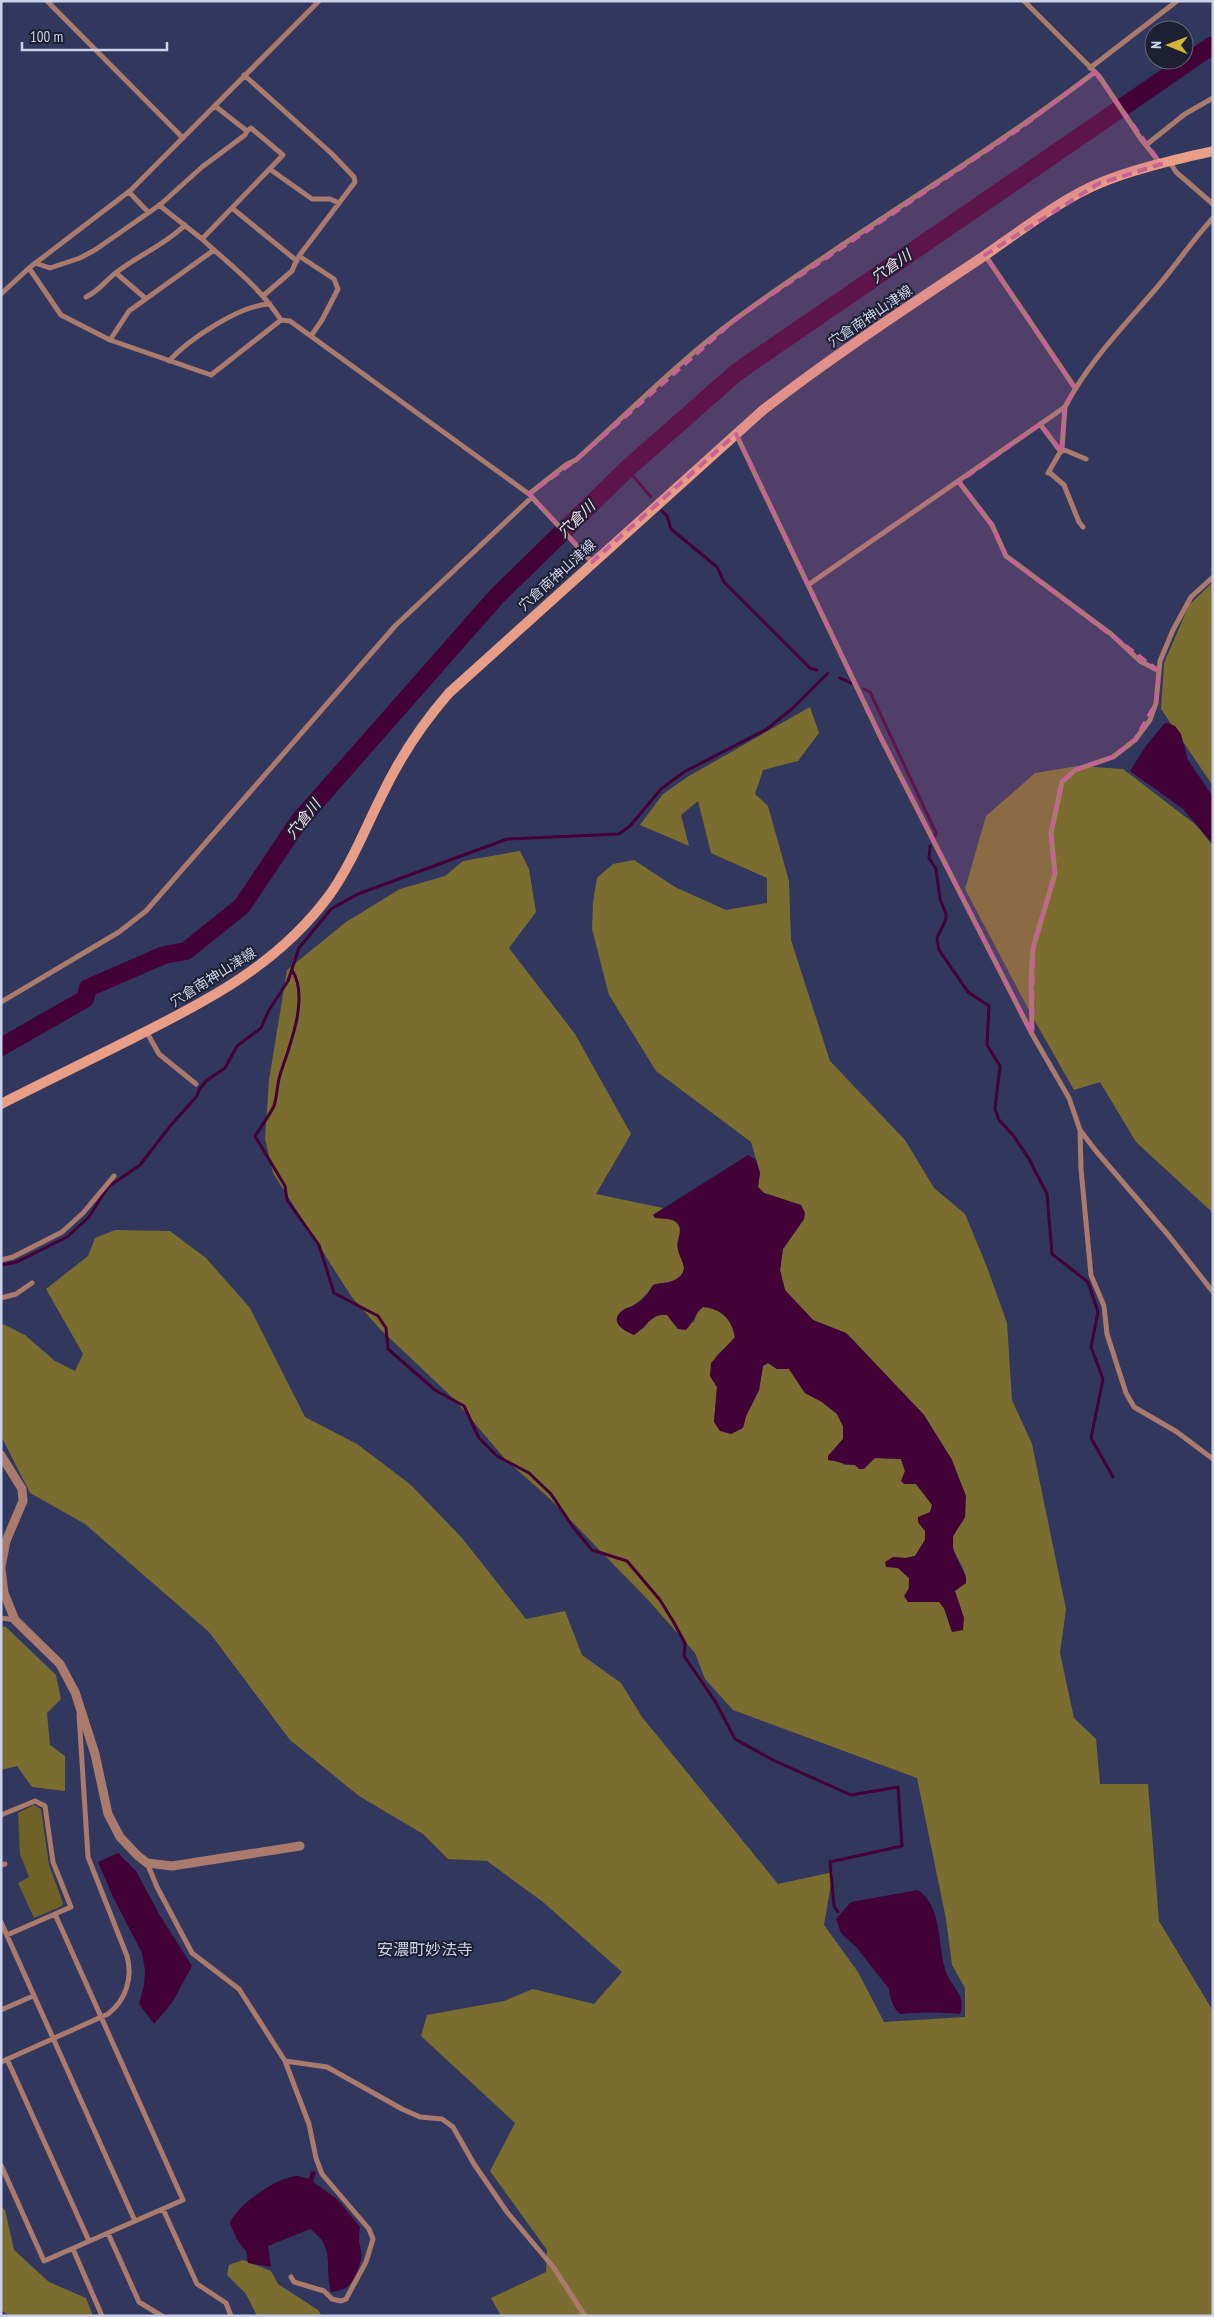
<svg xmlns="http://www.w3.org/2000/svg" width="1214" height="2317" font-family="'PT Sans Narrow','Noto Sans JP',sans-serif">
<rect width="100%" height="100%" fill="#32375e"/>
<!-- green -->
<path fill="#706227" d="M 34,1805 L 41,1809 L 49,1865 L 63,1903 L 62,1906 L 34,1918 L 18,1883 L 29,1877 L 20,1854 L 18,1813 Z"/>
<!-- forest -->
<path fill="#7b6d2f" d="M 1213,582 L 1213,786 L 1161,709 L 1164,663 L 1189,605 Z
M 810,707 L 819,733 L 798,761 L 763,770 L 755,794 L 768,806 L 789,881 L 791,940 L 830,1061 L 905,1140 L 934,1188 L 965,1214 L 987,1267 L 1007,1323 L 1012,1400 L 1032,1444 L 1066,1609 L 1060,1653 L 1074,1718 L 1096,1739 L 1100,1784 L 1148,1784 L 1159,1921 L 1213,2011 L 1213,2316 L 501,2316 L 491,2298 L 546,2272 L 547,2250 L 490,2171 L 515,2123 L 421,2036 L 427,2015 L 504,2001 L 533,1989 L 594,2004 L 622,1972 L 543,1902 L 487,1861 L 448,1859 L 423,1834 L 359,1796 L 290,1740 L 209,1632 L 85,1524 L 30,1493 L 1,1436 L 1,1323 L 25,1335 L 55,1361 L 75,1371 L 83,1354 L 46,1289 L 88,1256 L 95,1238 L 115,1230 L 170,1231 L 206,1258 L 250,1308 L 305,1417 L 357,1444 L 411,1485 L 462,1538 L 526,1619 L 565,1611 L 582,1655 L 621,1683 L 642,1717 L 778,1884 L 833,1872 L 824,1925 L 858,1972 L 884,2022 L 965,2017 L 965,1988 L 952,1965 L 946,1919 L 917,1778 L 733,1710 L 705,1679 L 695,1653 L 650,1602 L 549,1498 L 506,1460 L 453,1398 L 380,1329 L 351,1296 L 273,1173 L 265,1139 L 269,1080 L 287,970 L 346,922 L 400,889 L 445,876 L 463,861 L 520,851 L 529,869 L 536,912 L 509,948 L 575,1034 L 631,1134 L 596,1194 L 663,1208 L 653,1215 C 660,1218 675,1218 679,1224 C 682,1230 678,1237 677,1244 C 677,1255 691,1267 680,1277 C 672,1284 662,1282 653,1285 C 645,1298 636,1305 622,1311 L 643,1329 C 651,1319 654,1314 667,1315 L 678,1329 L 694,1322 L 698,1311 L 703,1307 C 722,1309 732,1320 735,1338 L 716,1356 L 710,1376 L 717,1387 L 714,1422 L 743,1428 L 746,1416 L 759,1390 L 763,1366 L 768,1363 L 777,1369 L 789,1369 L 805,1393 L 822,1402 L 837,1414 L 843,1426 L 843,1439 L 828,1456 L 828,1460 L 839,1461 L 845,1465 L 855,1465 L 875,1458 L 901,1459 L 905,1471 L 904,1484 L 916,1484 L 932,1504 L 931,1512 L 918,1522 L 925,1531 L 925,1540 L 915,1556 L 906,1558 L 893,1557 L 898,1568 L 909,1578 L 908,1602 L 939,1602 L 944,1608 L 952,1632 L 964,1618 L 954,1590 L 966,1583 C 968,1566 947,1552 954,1535 C 957,1529 962,1523 965,1517 L 952,1460 L 924,1415 L 852,1339 L 846,1333 L 813,1320 L 785,1290 L 780,1270 L 783,1249 L 804,1219 L 801,1205 L 764,1193 L 758,1187 L 760,1173 L 751,1142 L 656,1071 L 609,995 L 592,929 L 593,902 L 597,878 L 613,864 L 634,860 L 675,887 L 726,910 L 767,903 L 767,878 L 711,853 L 698,801 L 681,815 L 689,846 L 640,825 L 663,794 L 689,776 Z
M 1078,766 L 1123,769 L 1196,825 L 1213,846 L 1213,1213 L 1136,1142 L 1100,1082 L 1074,1090 L 1032,1016 L 965,889 L 986,816 L 1035,773 Z
M 1,1626 L 6,1627 L 56,1675 L 61,1699 L 47,1713 L 50,1745 L 65,1756 L 65,1791 L 32,1787 L 17,1766 L 1,1770 Z
M 1,2207 L 5,2210 L 14,2250 L 49,2282 L 86,2298 L 93,2316 L 10,2316 L 1,2310 Z
M 243,2260 L 271,2271 L 278,2284 L 318,2310 L 322,2316 L 257,2316 L 246,2294 L 227,2275 L 229,2265 Z"/>
<!-- water -->
<path fill="#420137" d="M 1168,723 L 1175,726 L 1181,734 L 1188,760 L 1213,797 L 1213,844 L 1183,809 L 1130,771 L 1146,746 L 1164,724 Z
M 748,1155 L 756,1160 L 760,1173 L 758,1187 L 764,1193 L 801,1205 L 805,1213 L 804,1219 L 783,1249 L 780,1270 L 785,1290 L 813,1320 L 846,1333 L 852,1339 L 924,1415 L 952,1460 L 966,1496 L 965,1517 L 953,1536 L 953,1550 L 966,1577 L 966,1583 L 955,1591 L 964,1618 L 963,1630 L 952,1632 L 944,1608 L 939,1602 L 908,1602 L 904,1596 L 909,1588 L 909,1578 L 898,1568 L 886,1567 L 885,1562 L 893,1557 L 906,1558 L 915,1556 L 925,1540 L 925,1531 L 918,1522 L 918,1517 L 930,1512 L 932,1505 L 916,1484 L 904,1484 L 901,1481 L 905,1471 L 901,1459 L 875,1458 L 864,1469 L 859,1469 L 855,1465 C 845,1465 838,1461 828,1460 L 828,1456 L 843,1439 L 843,1426 L 837,1414 L 822,1402 L 805,1393 L 789,1369 L 777,1369 L 768,1363 L 763,1366 L 759,1390 L 746,1416 L 743,1428 L 731,1434 L 720,1431 L 714,1422 L 717,1387 L 710,1376 L 711,1363 L 735,1337 C 732,1320 722,1308 703,1307 C 695,1313 693,1323 686,1330 L 678,1329 L 667,1315 C 651,1313 647,1327 634,1335 C 623,1331 608,1321 623,1310 C 627,1307 633,1307 638,1303 C 644,1299 649,1292 653,1285 C 662,1282 671,1284 679,1277 C 690,1268 679,1259 678,1249 C 676,1240 684,1231 677,1223 C 673,1218 662,1219 655,1218 L 653,1215 Z
M 118,1853 L 136,1871 L 159,1914 L 192,1966 L 172,2003 L 154,2024 L 139,2004 L 144,1985 L 145,1970 L 142,1953 L 113,1897 L 98,1862 Z
M 918,1890 C 943,1907 937,1946 946,1972 C 951,1986 967,1996 960,2014 C 939,2012 921,2012 900,2014 C 893,2008 890,1998 889,1989 L 857,1948 L 841,1933 L 836,1919 L 851,1902 Z
M 311,2171 L 316,2172 L 313,2182 L 337,2199 L 360,2227 C 358,2241 359,2239 361,2251 C 363,2261 354,2282 346,2288 C 342,2290 336,2291 331,2292 C 324,2265 336,2247 310,2229 L 268,2246 L 271,2267 L 248,2263 L 246,2251 L 237,2240 L 230,2223 C 237,2205 277,2177 297,2176 C 300,2176 305,2178 309,2179 Z"/>
<g fill="none" stroke-linecap="round" stroke-linejoin="round">
<!-- stream -->
<path stroke="#420137" stroke-width="3" d="M 627,469 L 651,497
M 662,511 L 667,516 L 671,529 L 717,567 L 724,582 L 810,668 L 817,670
M 840,678 L 851,683
M 864,689 L 870,692 L 936,833 L 934,838
M 930,846 L 929,858 L 936,869 L 940,899 L 946,914 L 946,919 L 937,938 L 939,950 L 968,992 L 989,1006 L 987,1045 L 1000,1066 L 995,1109 L 999,1120 L 1013,1135 L 1029,1159 L 1047,1194 L 1052,1254 L 1088,1282 L 1098,1312 L 1091,1347 L 1103,1379 L 1091,1438 L 1113,1477
M 292,970 C 310,998 289,1047 280,1075 C 277,1085 277,1097 274,1106 C 269,1116 261,1127 255,1136 L 285,1186 L 287,1200 L 319,1245 L 334,1293 L 378,1316 L 386,1328 L 388,1349 L 435,1390 L 464,1406 L 479,1438 L 497,1456 L 529,1473 L 551,1494 L 573,1527 L 592,1550 L 627,1561 L 660,1600 L 673,1621 L 685,1643 L 684,1656 L 715,1701 L 735,1739 L 775,1761 L 851,1795 L 898,1787 L 902,1846 L 830,1862 L 834,1906 L 838,1912
M 1,1265 L 17,1262 L 67,1237 L 89,1217 L 108,1187 L 140,1165 L 171,1125 L 197,1096 L 199,1090 L 206,1081 L 225,1068 L 237,1046 L 261,1028 L 269,1010 L 288,981 L 299,948 L 331,909 L 358,894 L 507,839 L 619,834 L 630,826 L 661,789 L 684,772 L 767,729 L 793,708 L 828,673"/>
<!-- river -->
<path stroke="#420137" stroke-width="18" d="M 1,1047 L 85,999 L 88,988 L 164,955 L 186,951 L 242,906 L 299,821 L 497,596 L 627,469 L 737,372 L 1213,45"/>
<!-- minor -->
<path stroke="#aa7a6d" stroke-width="5" d="M 47,1 L 183,138
M 1024,1 L 1099,76 L 1141,139 L 1160,163
M 1090,68 L 1177,1
M 244,75 L 331,153 L 354,177 L 355,182 L 299,256 L 334,279 L 338,289 L 322,320 L 311,336
M 215,106 L 247,131 L 251,128 L 283,155 L 202,239 C 232,267 258,285 281,320
M 1146,145 L 1185,114 L 1213,98
M 1169,161 L 1176,172 L 1213,204
M 271,170 L 312,199 L 330,199 L 339,203
M 129,192 L 148,212
M 159,205 L 202,239
M 232,208 L 297,261
M 985,255 L 1075,388
M 35,263 L 50,268 L 80,258 L 95,250 L 161,204 L 202,167 L 245,135 L 247,131
M 29,268 L 61,315 L 110,340 L 211,375 L 281,320 L 290,321 L 529,494 L 592,562
M 116,273 L 145,298
M 1,294 L 29,268 L 131,190 L 319,1
M 264,295 L 292,271 L 297,259
M 86,297 C 97,292 104,283 113,275 C 136,256 164,246 185,225
M 110,340 L 129,311 L 214,250
M 169,361 C 189,339 240,305 270,304
M 1040,424 L 1061,452
M 736,434 L 881,738 L 1032,1034 L 1069,1098 L 1080,1130 L 1096,1151 L 1169,1236 L 1213,1292
M 1062,449 L 1086,459
M 1049,472 L 1064,485 L 1079,522 L 1083,527
M 1048,473 L 1062,449 L 1065,407
M 959,482 L 992,525 L 1006,556 L 1111,634 L 1140,661 L 1159,671
M 529,494 L 567,464 L 576,460 C 629,412 680,360 737,318 C 854,232 980,160 1095,72
M 808,585 L 1065,407 C 1088,363 1121,329 1153,292 C 1174,268 1191,242 1213,218
M 1,1002 L 119,932 L 146,911 L 395,626 L 532,497
M 1032,1030 L 1031,979 L 1033,948 L 1055,874 L 1051,833 L 1062,782 L 1075,770 L 1113,757 L 1135,740 L 1150,720 L 1156,703 L 1160,661 L 1173,630 L 1191,597 L 1213,577
M 146,1031 L 159,1054 L 196,1084
M 1080,1130 L 1081,1169 L 1091,1275 L 1104,1306 L 1107,1334 L 1126,1393 L 1134,1407 L 1177,1432 L 1213,1459
M 1,1260 L 13,1257 L 62,1232 L 83,1213 L 114,1176
M 1,1298 L 16,1294 L 32,1283
M 1,1618 L 15,1620
M 1,1815 L 35,1801 L 45,1806 L 53,1862 L 71,1907 L 55,1914 L 183,2200 L 44,2261 L 1,2165
M 147,1863 L 157,1887 L 192,1953 L 239,1989 L 285,2061 L 309,2124 L 316,2158 L 322,2174 L 369,2229 L 373,2239 L 366,2262 L 346,2299 L 341,2301 L 332,2299 L 324,2291 L 294,2282 L 291,2277
M 1,1865 L 5,1864
M 1,1922 L 135,2221
M 7,1935 L 55,1914
M 1,2010 L 33,1996
M 7,2059 L 89,2241
M 285,2061 L 327,2067 L 402,2109 L 420,2117 L 442,2119 L 453,2127 L 474,2164 L 507,2212 L 554,2268 L 585,2316
M 1,2062 L 108,2014 C 126,2000 133,1978 127,1956 L 88,1857 L 79,1714
M 163,2209 L 197,2284 L 226,2303 L 231,2316
M 108,2233 L 139,2302 L 162,2316
M 73,2249 L 102,2316"/>
<!-- tertiary -->
<path stroke="#aa7a6d" stroke-width="9" d="M 1,1455 L 22,1489 L 23,1501 L 6,1541 L 1,1567
M 1,1569 L 4,1593 L 15,1620 L 60,1664 L 75,1692 L 95,1754 L 108,1814 L 120,1837 L 137,1855 L 147,1863 L 172,1866 L 300,1846"/>
<!-- secondary -->
<path stroke="#e89d87" stroke-width="10" d="M 1,1104 C 46,1081 92,1059 137,1036 C 209,1000 278,964 328,897 C 350,867 364,831 381,797 C 399,759 421,725 449,693 L 763,410 C 834,355 909,306 984,256 C 1019,232 1061,199 1100,183 C 1136,168 1175,160 1213,151"/>
</g>
<!-- marked area -->
<path fill="#c66295" fill-opacity="0.2" stroke="#c66295" stroke-width="4" stroke-dasharray="10 6" stroke-linejoin="round" d="M 1095,72 L 1161,164 L 1098,184 L 985,255 L 1075,388 L 1065,407 L 1061,452 L 1040,424 L 959,482 L 992,525 L 1006,556 L 1159,671 L 1156,703 L 1135,740 L 1113,757 L 1075,770 L 1062,782 L 1051,833 L 1055,874 L 1033,948 L 1032,1034 L 881,738 L 736,434 L 592,562 L 529,494 L 576,460 L 738,317 L 1019,129 Z"/>
<g text-anchor="middle" dominant-baseline="central" stroke-width="4" stroke-linejoin="round" paint-order="stroke">
<!-- street labels -->
<g font-size="14" fill="#cdd2eb" stroke="#1d2032">
<text transform="translate(870 316) rotate(-34)">穴倉南神山津線</text>
<text transform="translate(557 575) rotate(-42)">穴倉南神山津線</text>
<text transform="translate(213 977) rotate(-32)">穴倉南神山津線</text>
</g>
<!-- water labels -->
<g font-size="15" font-style="italic" fill="#f3dbeb" stroke="#1d2032">
<text transform="translate(891 266) rotate(-35)">穴倉川</text>
<text transform="translate(576 519) rotate(-44)">穴倉川</text>
<text transform="translate(303 819) rotate(-52)">穴倉川</text>
</g>
<!-- quarter labels -->
<g font-size="16" fill="#cdd2eb" stroke="#1d2032">
<text x="425" y="1949">安濃町妙法寺</text>
</g>
</g>
<!-- border -->
<rect width="1214" height="2317" fill="none" stroke="#cdd2eb" stroke-width="5"/>
<!-- north arrow -->
<g transform="translate(1169 45) rotate(271)"><circle r="24" fill="#1d2032" stroke="#63677c"/>
<path d="M0-4L9 19L0 12L-9 19Z" fill="#d2b736"/>
<text y="-8" font-size="14" font-weight="bold" text-anchor="middle" fill="#cdd2eb">N</text>
</g>
<!-- scale -->
<path d="M22 42v8h145v-8" fill="none" stroke="#cdd2eb" stroke-width="2.5"/>
<text x="30" y="42" font-size="15" fill="#cdd2eb" stroke="#1d2032" stroke-width="4" paint-order="stroke">100 m</text>
</svg>
